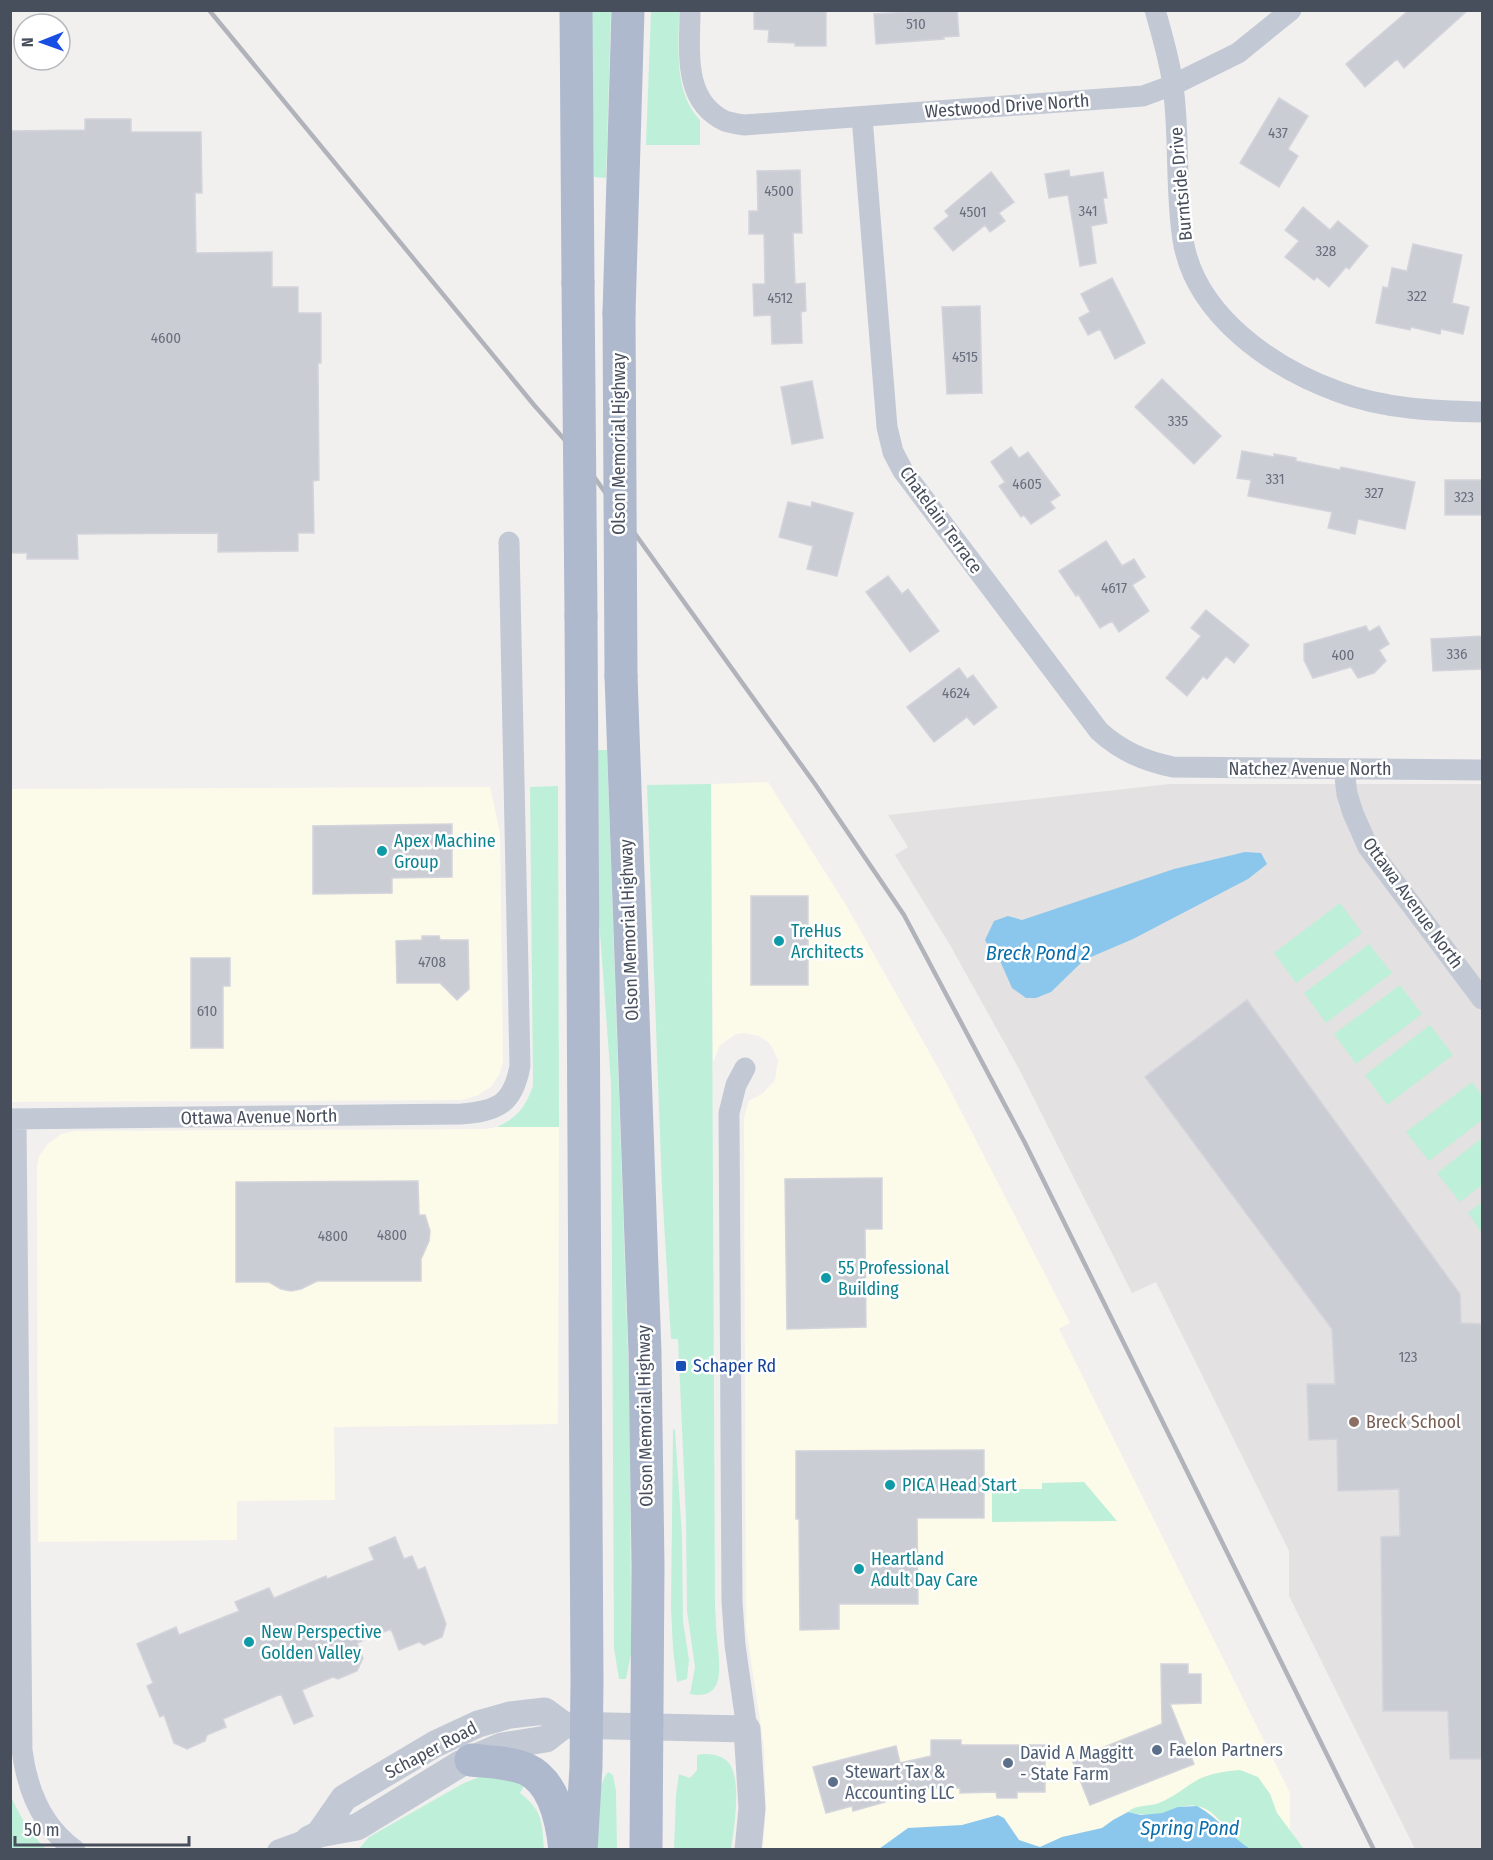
<svg xmlns="http://www.w3.org/2000/svg" width="1493" height="1860" font-family="'Fira Sans Condensed',sans-serif">
<rect width="100%" height="100%" fill="#f2f0ef"/>
<!-- commercial -->
<path fill="#fcfae9" d="M 768,782 L 846,905 L 945,1080 L 1070,1323 L 1059,1329 L 1290,1793 L 1290,1849 L 763,1849 L 766,1810 L 764,1747 L 746,1627 L 744,1118 L 749,1101 L 763,1093 L 775,1080 L 778,1060 L 772,1047 L 767,1041 L 759,1036 L 744,1033 L 736,1034 L 720,1045 L 713,1062 L 711,784 Z
M 490,787 L 500,833 L 503,1061 L 500,1073 L 492,1086 L 478,1095 L 463,1100 L 11,1102 L 10,789 Z
M 497,1127 L 559,1127 L 558,1424 L 334,1427 L 335,1500 L 237,1501 L 237,1540 L 38,1542 L 37,1167 L 39,1156 L 48,1144 L 61,1134 L 75,1131 L 486,1129 Z"/>
<!-- education -->
<path fill="#e3e1e1" d="M 1170,784 L 1482,784 L 1482,1849 L 1415,1849 L 1289,1596 L 1289,1551 L 1156,1282 L 1132,1293 L 1019,1069 L 950,945 L 895,855 L 908,847 L 888,815 Z"/>
<!-- green -->
<path fill="#beefd9" d="M 591,11 L 611,11 L 606,178 L 594,177 Z
M 651,11 L 679,11 C 679,48 673,91 700,120 L 700,145 L 646,145 Z
M 598,750 L 607,750 L 630,1411 L 631,1654 L 626,1679 L 619,1679 L 614,1648 L 611,1083 L 599,919 Z
M 711,784 L 715,1605 C 716,1619 716,1634 718,1648 C 720,1669 724,1701 690,1694 L 695,1667 L 687,1611 L 686,1518 L 678,1339 L 671,1339 L 662,1188 L 647,785 Z
M 558,786 L 559,1127 L 497,1127 C 519,1116 524,1109 533,1086 L 530,787 Z
M 1340,903 L 1362,933 L 1296,983 L 1274,953 Z
M 1369,944 L 1392,973 L 1326,1023 L 1304,993 Z
M 1400,985 L 1422,1014 L 1356,1064 L 1334,1034 Z
M 1430,1025 L 1453,1055 L 1387,1105 L 1365,1075 Z
M 1472,1082 L 1482,1096 L 1482,1120 L 1429,1161 L 1406,1132 Z
M 1482,1138 L 1482,1185 L 1460,1202 L 1437,1173 Z
M 1482,1202 L 1482,1233 L 1468,1213 Z
M 673,1429 L 675,1430 L 682,1536 L 683,1621 L 689,1660 L 687,1679 L 677,1682 L 673,1649 L 671,1608 Z
M 1084,1482 L 1117,1521 L 992,1522 L 992,1489 L 1042,1489 L 1042,1483 Z
M 703,1754 C 712,1754 722,1755 729,1763 C 742,1780 734,1829 731,1849 L 674,1849 L 676,1795 L 679,1774 L 690,1778 L 697,1770 L 697,1755 Z
M 1240,1770 L 1258,1777 L 1270,1794 L 1277,1813 L 1304,1849 C 1292,1849 1258,1852 1249,1849 C 1228,1840 1220,1809 1196,1806 C 1186,1804 1174,1809 1165,1812 C 1153,1816 1140,1815 1128,1812 C 1136,1804 1149,1807 1159,1803 C 1174,1797 1185,1787 1199,1779 C 1212,1773 1226,1771 1240,1770 Z
M 608,1772 L 613,1775 L 616,1791 L 617,1849 L 597,1850 C 598,1830 595,1787 608,1772 Z
M 482,1776 L 504,1777 L 524,1786 L 520,1793 C 543,1811 542,1822 544,1849 L 358,1850 L 369,1837 L 464,1783 Z
M 10,1794 C 19,1815 30,1833 46,1849 L 11,1849 Z"/>
<!-- water -->
<path fill="#8bc7ed" d="M 1245,852 L 1261,853 L 1267,864 L 1248,879 L 1133,939 L 1084,960 L 1051,992 L 1036,998 L 1026,998 L 1012,988 L 1001,963 L 993,954 L 985,940 L 994,921 L 1008,916 L 1022,920 L 1174,869 Z
M 1197,1806 C 1219,1818 1230,1836 1250,1849 L 879,1849 L 908,1828 L 962,1825 L 998,1815 L 1004,1818 L 1019,1840 L 1040,1847 L 1062,1837 L 1102,1828 L 1113,1820 L 1128,1812 L 1141,1815 L 1162,1813 L 1178,1807 Z"/>
<!-- building -->
<path fill="#cbcdd5" stroke="#d3d4db" stroke-width="1.5" d="M 754,10 L 826,10 L 826,46 L 795,46 L 795,43 L 768,42 L 769,30 L 754,29 Z
M 908,10 L 957,10 L 959,36 L 943,37 L 944,39 L 876,44 L 874,14 L 908,12 Z
M 1409,10 L 1468,10 L 1404,68 L 1397,59 L 1365,87 L 1346,64 Z
M 1279,98 L 1308,116 L 1288,149 L 1298,156 L 1279,187 L 1240,163 Z
M 85,119 L 131,119 L 131,132 L 201,132 L 202,193 L 195,193 L 196,253 L 272,252 L 272,287 L 298,287 L 298,313 L 321,313 L 321,363 L 318,363 L 319,480 L 313,481 L 314,533 L 298,533 L 298,551 L 218,552 L 218,533 L 77,534 L 78,559 L 27,559 L 27,553 L 10,553 L 10,131 L 85,130 Z
M 800,170 L 802,233 L 793,233 L 795,284 L 805,283 L 806,311 L 801,312 L 802,343 L 772,344 L 771,315 L 754,316 L 753,284 L 765,284 L 764,234 L 749,234 L 749,211 L 758,211 L 757,171 Z
M 1069,170 L 1070,177 L 1103,172 L 1107,198 L 1103,198 L 1107,223 L 1091,226 L 1096,263 L 1080,266 L 1068,195 L 1049,198 L 1045,174 Z
M 991,172 L 1014,202 L 999,213 L 1005,221 L 990,232 L 985,225 L 953,251 L 934,228 L 949,216 L 945,211 Z
M 1303,207 L 1330,230 L 1338,221 L 1368,246 L 1349,269 L 1346,267 L 1329,287 L 1317,277 L 1314,280 L 1285,257 L 1299,241 L 1285,230 Z
M 1413,244 L 1462,255 L 1452,303 L 1469,307 L 1463,334 L 1441,329 L 1440,334 L 1411,327 L 1410,330 L 1376,323 L 1383,287 L 1388,288 L 1392,268 L 1407,271 Z
M 1112,278 L 1145,343 L 1115,359 L 1100,329 L 1088,335 L 1079,318 L 1090,312 L 1081,294 Z
M 980,306 L 982,393 L 947,394 L 942,307 Z
M 1162,379 L 1221,436 L 1194,464 L 1135,407 Z
M 812,381 L 823,438 L 792,444 L 781,387 Z
M 1011,447 L 1019,458 L 1028,452 L 1060,495 L 1050,502 L 1055,508 L 1031,524 L 1024,515 L 1021,517 L 999,486 L 1005,482 L 991,462 Z
M 1242,451 L 1274,457 L 1274,454 L 1296,458 L 1296,461 L 1340,470 L 1341,467 L 1415,482 L 1405,529 L 1358,519 L 1355,534 L 1328,528 L 1332,512 L 1248,496 L 1251,480 L 1237,478 Z
M 1445,480 L 1482,480 L 1482,515 L 1445,515 Z
M 788,502 L 811,507 L 812,502 L 853,513 L 837,576 L 807,569 L 813,546 L 779,537 Z
M 1106,541 L 1122,566 L 1134,559 L 1145,577 L 1132,585 L 1149,611 L 1119,632 L 1112,621 L 1100,628 L 1078,594 L 1076,596 L 1059,571 Z
M 888,576 L 902,594 L 908,589 L 939,631 L 910,652 L 866,592 Z
M 1206,610 L 1249,645 L 1234,663 L 1226,656 L 1207,679 L 1203,676 L 1187,696 L 1166,678 L 1201,636 L 1191,628 Z
M 1366,626 L 1369,632 L 1379,626 L 1389,644 L 1379,650 L 1386,661 L 1374,673 L 1358,678 L 1351,667 L 1313,678 L 1304,660 L 1304,644 Z
M 1482,636 L 1482,669 L 1433,671 L 1431,639 Z
M 959,668 L 967,679 L 973,675 L 997,707 L 974,725 L 967,717 L 934,742 L 907,707 Z
M 452,824 L 452,877 L 392,878 L 392,893 L 313,894 L 313,826 Z
M 751,896 L 808,896 L 808,985 L 751,985 Z
M 422,936 L 439,936 L 440,940 L 468,940 L 469,989 L 457,1000 L 440,983 L 397,983 L 396,941 L 422,940 Z
M 191,958 L 230,958 L 230,986 L 223,986 L 223,1048 L 191,1048 Z
M 1247,1000 L 1460,1294 L 1461,1323 L 1482,1324 L 1482,1759 L 1450,1759 L 1448,1711 L 1383,1711 L 1381,1537 L 1400,1536 L 1399,1489 L 1338,1491 L 1337,1439 L 1309,1440 L 1307,1384 L 1335,1384 L 1332,1329 L 1145,1077 Z
M 882,1178 L 882,1229 L 865,1229 L 866,1327 L 787,1329 L 785,1179 Z
M 418,1181 L 419,1215 L 425,1215 L 430,1231 L 429,1241 L 421,1259 L 421,1281 L 317,1281 L 301,1289 L 291,1291 L 281,1289 L 269,1282 L 236,1282 L 236,1182 Z
M 984,1450 L 984,1518 L 917,1518 L 918,1604 L 839,1604 L 839,1629 L 800,1630 L 799,1519 L 796,1519 L 796,1451 Z
M 395,1537 L 404,1559 L 412,1556 L 418,1570 L 425,1567 L 446,1624 L 442,1637 L 424,1645 L 419,1642 L 399,1650 L 391,1629 L 357,1643 L 363,1658 L 357,1671 L 338,1679 L 333,1677 L 302,1690 L 313,1716 L 294,1724 L 281,1694 L 223,1719 L 226,1727 L 207,1735 L 205,1741 L 187,1749 L 174,1743 L 164,1715 L 160,1717 L 147,1686 L 153,1683 L 137,1644 L 176,1627 L 179,1635 L 239,1611 L 235,1602 L 269,1588 L 274,1598 L 326,1576 L 327,1579 L 374,1560 L 369,1548 Z
M 1161,1664 L 1188,1664 L 1188,1674 L 1201,1674 L 1201,1703 L 1170,1704 L 1194,1764 L 1090,1805 L 1072,1760 L 1162,1724 Z
M 931,1740 L 961,1740 L 961,1745 L 1045,1745 L 1045,1792 L 1017,1792 L 1017,1798 L 997,1798 L 996,1792 L 960,1793 L 960,1788 L 919,1788 L 884,1798 L 885,1802 L 853,1811 L 852,1806 L 826,1813 L 813,1767 L 896,1746 L 900,1763 L 931,1756 Z"/>
<g fill="none" stroke-linecap="round" stroke-linejoin="round">
<!-- minor -->
<path stroke="#c3c9d4" stroke-width="21" d="M 690,10 C 690,50 682,101 725,121 C 731,123 738,124 744,125 L 1143,96 L 1173,85 L 1238,53 L 1291,10
M 1155,10 C 1162,35 1170,61 1173,86 C 1180,137 1175,189 1183,240 C 1195,315 1272,368 1339,392 C 1384,409 1435,411 1482,412
M 862,117 L 887,427 L 893,452 L 903,471 L 1099,731 C 1121,751 1144,761 1173,767 L 1482,770
M 1344,769 L 1347,794 L 1353,813 L 1368,847 L 1482,999
M 745,1068 L 736,1085 L 729,1113 L 732,1601 L 735,1645 L 747,1729
M 10,1119 L 461,1114 C 498,1111 513,1104 520,1066 L 509,542
M 16,1119 L 22,1750 C 27,1789 41,1826 75,1850
M 278,1850 L 308,1839"/>
<!-- tertiary -->
<path stroke="#c3c9d4" stroke-width="27" d="M 319,1834 L 344,1798 L 435,1744 L 478,1724 L 510,1715 L 545,1711 L 564,1725 L 747,1729 L 752,1808 L 748,1850
M 309,1839 L 319,1834 L 357,1827 L 460,1764 L 502,1746 L 546,1739 L 564,1725"/>
<!-- primary -->
<path stroke="#afb9ce" stroke-width="33" d="M 576,10 L 578,283
M 619,313 L 628,10
M 621,676 L 645,1353 L 648,1566 L 646,1850
M 471,1760 C 489,1762 509,1762 526,1769 C 555,1782 562,1822 565,1850
M 581,1850 L 586,1767 L 587,1682 L 581,616"/>
<!-- rail -->
<path stroke="#b1b3ba" stroke-width="4.5" d="M 209,10 L 534,405 L 579,456 L 815,784 L 904,915 L 1025,1143 L 1374,1850"/>
<!-- primary-bridge -->
<path stroke="#afb9ce" stroke-width="33" d="M 578,283 L 581,616
M 619,313 L 621,676"/>
</g>
<!-- markers -->
<g fill="#0f9aa8" stroke="#fff" stroke-width="2">
<circle cx="382" cy="851" r="6"/>
<circle cx="779" cy="941" r="6"/>
<circle cx="826" cy="1278" r="6"/>
<circle cx="890" cy="1485" r="6"/>
<circle cx="859" cy="1569" r="6"/>
<circle cx="249" cy="1642" r="6"/>
</g>
<rect fill="#1a4fb4" stroke="#fff" stroke-width="2" x="675" y="1360" width="12" height="12" rx="3"/>
<circle fill="#8d6e63" stroke="#fff" stroke-width="2" cx="1354" cy="1422" r="6"/>
<g fill="#5c6f8a" stroke="#fff" stroke-width="2">
<circle cx="1157" cy="1750" r="6"/>
<circle cx="1008" cy="1763" r="6"/>
<circle cx="833" cy="1782" r="6"/>
</g>
<g text-anchor="middle" dominant-baseline="central" stroke-width="5" stroke-linejoin="round" paint-order="stroke">
<!-- number labels -->
<g font-size="15" fill="#686e7b">
<text x="916" y="24">510</text>
<text x="1278" y="133">437</text>
<text x="779" y="191">4500</text>
<text x="1088" y="211">341</text>
<text x="973" y="212">4501</text>
<text x="1326" y="251">328</text>
<text x="1417" y="296">322</text>
<text x="780" y="298">4512</text>
<text x="166" y="338">4600</text>
<text x="965" y="357">4515</text>
<text x="1178" y="421">335</text>
<text x="1275" y="479">331</text>
<text x="1027" y="484">4605</text>
<text x="1374" y="493">327</text>
<text x="1464" y="497">323</text>
<text x="1114" y="588">4617</text>
<text x="1457" y="654">336</text>
<text x="1343" y="655">400</text>
<text x="956" y="693">4624</text>
<text x="432" y="962">4708</text>
<text x="207" y="1011">610</text>
<text x="392" y="1235">4800</text>
<text x="333" y="1236">4800</text>
<text x="1408" y="1357">123</text>
</g>
<!-- street labels -->
<g font-size="18" fill="#474f5d" stroke="#fff">
<text transform="translate(1007 106) rotate(-4)">Westwood Drive North</text>
<text transform="translate(1181 184) rotate(-95)">Burntside Drive</text>
<text transform="translate(619 444) rotate(-90)">Olson Memorial Highway</text>
<text transform="translate(941 520) rotate(54)">Chatelain Terrace</text>
<text x="1310" y="769">Natchez Avenue North</text>
<text transform="translate(1413 903) rotate(54)">Ottawa Avenue North</text>
<text transform="translate(629 930) rotate(-92)">Olson Memorial Highway</text>
<text transform="translate(259 1117) rotate(-1)">Ottawa Avenue North</text>
<text transform="translate(645 1416) rotate(-91)">Olson Memorial Highway</text>
<text transform="translate(431 1750) rotate(-28)">Schaper Road</text>
</g>
<!-- culture labels -->
<g font-size="18" fill="#0d838f" stroke="#fff" text-anchor="start">
<text x="394" y="841">Apex Machine<tspan x="394" dy="21">Group</tspan></text>
<text x="791" y="931">TreHus<tspan x="791" dy="21">Architects</tspan></text>
<text x="838" y="1268">55 Professional<tspan x="838" dy="21">Building</tspan></text>
<text x="902" y="1485">PICA Head Start</text>
<text x="871" y="1559">Heartland<tspan x="871" dy="21">Adult Day Care</tspan></text>
<text x="261" y="1632">New Perspective<tspan x="261" dy="21">Golden Valley</tspan></text>
</g>
<!-- transit labels -->
<g font-size="18" fill="#164399" stroke="#fff" text-anchor="start">
<text x="693" y="1366">Schaper Rd</text>
</g>
<!-- education labels -->
<g font-size="18" fill="#785e54" stroke="#fff" text-anchor="start">
<text x="1366" y="1422">Breck School</text>
</g>
<!-- service labels -->
<g font-size="18" fill="#4e5e75" stroke="#fff" text-anchor="start">
<text x="1169" y="1750">Faelon Partners</text>
<text x="1020" y="1753">David A Maggitt<tspan x="1020" dy="21">- State Farm</tspan></text>
<text x="845" y="1772">Stewart Tax &amp;<tspan x="845" dy="21">Accounting LLC</tspan></text>
</g>
<!-- water labels -->
<g font-size="20" font-style="italic" fill="#0b6eac" stroke="#fff">
<text x="1038" y="953">Breck Pond 2</text>
<text x="1190" y="1828">Spring Pond</text>
</g>
</g>
<!-- border -->
<rect width="1493" height="1860" fill="none" stroke="#474f5d" stroke-width="24"/>
<!-- north arrow -->
<g transform="translate(42 42) rotate(269)"><circle r="28" fill="#ffffff" stroke="#b5b9be" stroke-width="1.5"/>
<path d="M0-4.5L10 22L0 15L-10 22Z" fill="#184ee3"/>
<text y="-9" font-size="16" font-weight="bold" text-anchor="middle" fill="#474f5d">N</text>
</g>
<!-- scale -->
<path d="M15 1836v9h174v-9" fill="none" stroke="#474f5d" stroke-width="3"/>
<text x="24" y="1836" font-size="18" fill="#474f5d" stroke="#ffffff" stroke-width="4.5" paint-order="stroke">50 m</text>
</svg>
